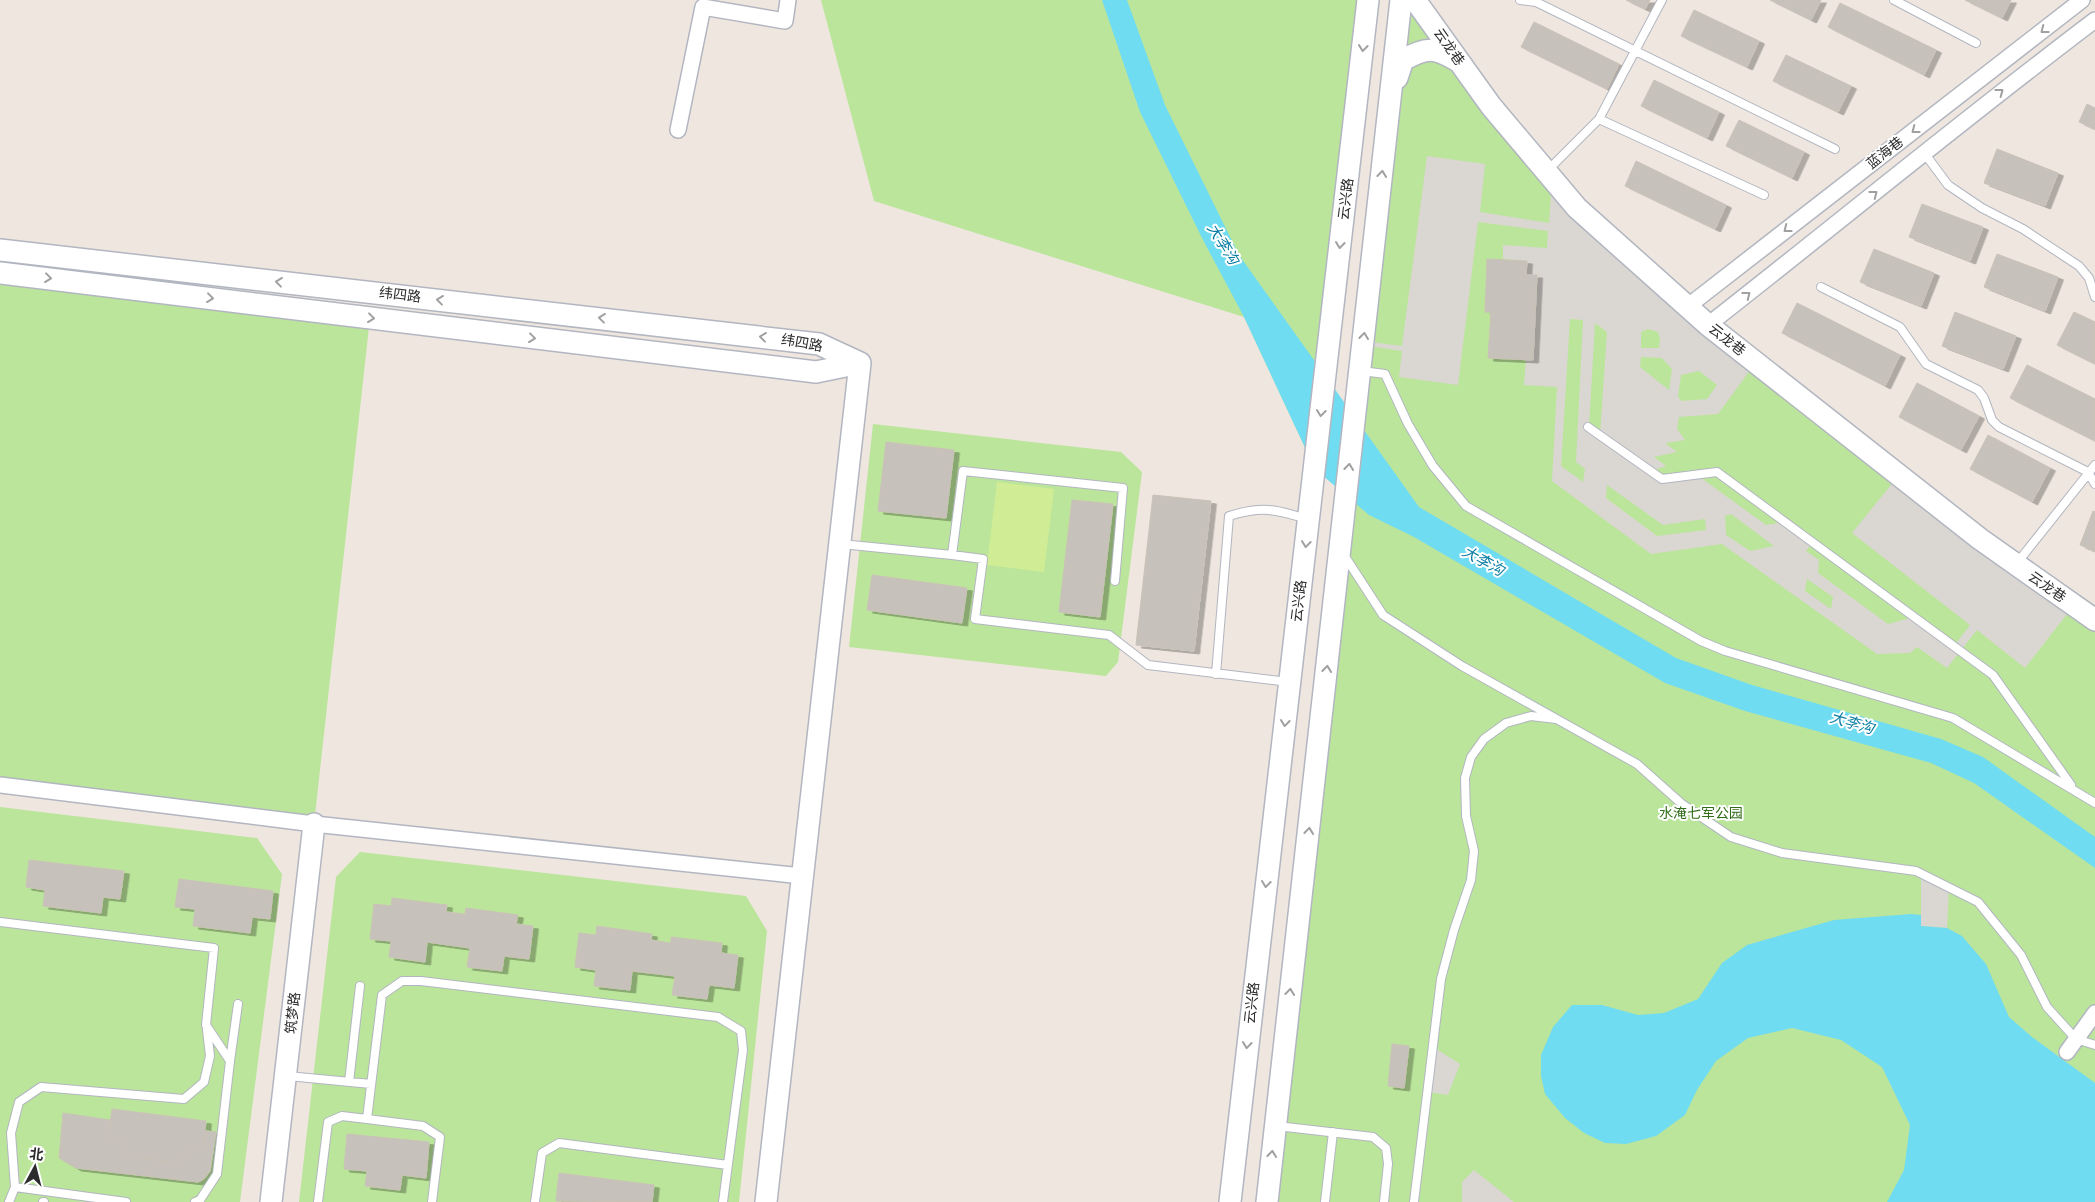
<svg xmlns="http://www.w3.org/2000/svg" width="2095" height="1202" font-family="Signika,'Noto Sans SC',sans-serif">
<defs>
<filter id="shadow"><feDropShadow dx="5.5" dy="3" stdDeviation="0" flood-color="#0004"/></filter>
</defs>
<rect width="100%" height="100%" fill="#eee6df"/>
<!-- green -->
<path fill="#bbe59a" d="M 821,0 L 1368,0 L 1315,469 L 1244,317 L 874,201 Z
M 1401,0 L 1577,208 L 2095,622 L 2095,1202 L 1267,1202 Z
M 0,273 L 370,318 L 314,824 L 0,785 Z
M 873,424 L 1121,452 L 1142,472 L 1118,662 L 1106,676 L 849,647 Z
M 0,807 L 257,838 L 282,874 L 240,1202 L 0,1202 Z
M 360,852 L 746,896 L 767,931 L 739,1202 L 299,1202 L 336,877 Z"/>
<!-- pitch -->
<path fill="#d0ed96" d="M 997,482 L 1054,489 L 1044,572 L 987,565 Z"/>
<!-- plaza -->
<path fill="#dad6d2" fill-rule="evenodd" d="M 1427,156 L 1485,164 L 1480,212 L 1549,223 L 1552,179 L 1756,362 L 1718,414 L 1679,417 L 1677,429 L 1685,440 L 1665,443 L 1677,452 L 1654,457 L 1666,466 L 1651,471 L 1662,479 L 1697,475 L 1766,525 L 1785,522 L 1813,542 L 1806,551 L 1819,560 L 1818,573 L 1888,624 L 1914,617 L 1954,646 L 1970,625 L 1852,533 L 1899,475 L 2074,605 L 2025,668 L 1977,630 L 1947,668 L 1917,647 L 1910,653 L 1877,654 L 1722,544 L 1651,554 L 1552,481 L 1557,387 L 1524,385 L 1526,359 L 1533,359 L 1537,276 L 1526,275 L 1527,261 L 1503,259 L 1503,245 L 1547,248 L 1548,231 L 1478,222 L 1458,385 L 1399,377 L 1402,351 L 1363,345 L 1363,341 L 1402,346 ZM 1570,319 L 1583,320 L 1576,462 L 1585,469 L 1583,482 L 1561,466 ZM 1595,323 L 1607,332 L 1600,435 L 1589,427 ZM 1648,329 L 1658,332 L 1660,339 L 1659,348 L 1641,348 L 1641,332 ZM 1641,357 L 1662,358 L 1672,369 L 1669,390 L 1640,367 ZM 1699,371 L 1717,385 L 1707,399 L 1682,401 L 1678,397 L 1681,375 ZM 1607,485 L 1663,525 L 1705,519 L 1706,530 L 1657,536 L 1606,498 ZM 1731,514 L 1774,546 L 1750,551 L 1726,535 L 1725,516 ZM 1807,579 L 1833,597 L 1831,609 L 1805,591 Z
M 1921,874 L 1949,888 L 1947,928 L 1921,926 Z
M 1433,1047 L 1460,1064 L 1448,1095 L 1428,1092 Z
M 1474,1170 L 1514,1202 L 1462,1202 L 1462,1182 Z"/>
<!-- water -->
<path fill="#70dcf2" d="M 1102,0 L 1127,0 L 1165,105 L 1239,255 L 1419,507 L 1676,658 L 1752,685 L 1941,739 L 1983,757 L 2095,837 L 2095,868 L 1974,783 L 1931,763 L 1745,711 L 1665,683 L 1414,537 L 1369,515 L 1315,469 L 1244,317 L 1203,240 L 1140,112 Z
M 1911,914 L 1921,915 L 1921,926 L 1947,928 L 1962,936 L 1986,964 L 2009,1017 L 2032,1037 L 2095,1083 L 2095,1202 L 1887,1202 L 1904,1170 L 1910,1125 L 1882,1067 L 1841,1040 L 1792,1028 L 1748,1038 L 1716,1061 L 1697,1090 L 1685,1115 L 1656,1136 L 1626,1144 L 1605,1143 L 1584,1133 L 1565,1118 L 1545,1094 L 1541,1076 L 1541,1055 L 1553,1027 L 1572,1005 L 1602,1005 L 1638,1015 L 1664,1013 L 1698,999 L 1722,963 L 1747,945 L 1834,920 Z"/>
<!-- building -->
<path fill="#c6c1ba" stroke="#cac2b8" filter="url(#shadow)" d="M 1626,0 L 1650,0 L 1645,9 Z
M 1770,0 L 1821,0 L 1811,20 Z
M 1965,0 L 2011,0 L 2002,18 Z
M 1840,3 L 1936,50 L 1924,75 L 1828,27 Z
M 1694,10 L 1759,41 L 1747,67 L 1681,36 Z
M 1534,22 L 1619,64 L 1607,89 L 1521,47 Z
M 1786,55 L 1851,86 L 1838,112 L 1773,81 Z
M 1654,80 L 1719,112 L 1707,138 L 1641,106 Z
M 2087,104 L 2095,108 L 2095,129 L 2079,122 Z
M 1739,120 L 1804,152 L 1792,178 L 1726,146 Z
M 1997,149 L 2058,173 L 2045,206 L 1984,183 Z
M 1636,161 L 1726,205 L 1715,229 L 1625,186 Z
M 1922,204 L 1983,227 L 1970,261 L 1909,237 Z
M 1874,249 L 1934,273 L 1921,306 L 1860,282 Z
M 1997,254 L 2058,277 L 2045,311 L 1984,287 Z
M 1487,259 L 1527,261 L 1526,275 L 1537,275 L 1533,360 L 1488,358 L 1491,312 L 1485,312 Z
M 1797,303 L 1900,355 L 1885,386 L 1782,333 Z
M 1955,312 L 2016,336 L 2003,369 L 1942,346 Z
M 2074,312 L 2095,322 L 2095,364 L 2057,345 Z
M 2027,365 L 2095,399 L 2095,441 L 2010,398 Z
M 1917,383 L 1979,416 L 1961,450 L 1899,417 Z
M 1988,435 L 2050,468 L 2032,502 L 1970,469 Z
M 886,442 L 954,450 L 946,518 L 878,511 Z
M 1153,495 L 1211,501 L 1194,651 L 1136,645 Z
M 1072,500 L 1113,504 L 1100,617 L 1059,612 Z
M 2093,511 L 2095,512 L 2095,551 L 2080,545 Z
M 872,575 L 967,588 L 962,623 L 867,610 Z
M 29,860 L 124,871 L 120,899 L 103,897 L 101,913 L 43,906 L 45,890 L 26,887 Z
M 179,879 L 273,891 L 270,919 L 252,917 L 250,933 L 193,926 L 195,909 L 175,907 Z
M 392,898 L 447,905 L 446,912 L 465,914 L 466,908 L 518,915 L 516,924 L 533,926 L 529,959 L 504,956 L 502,971 L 467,967 L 470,948 L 427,942 L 425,962 L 389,957 L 391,941 L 370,939 L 374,904 L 391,906 Z
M 597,926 L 652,934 L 651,940 L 671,943 L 671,937 L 722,943 L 721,953 L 738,955 L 734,988 L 709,985 L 707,999 L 672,995 L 675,976 L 632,971 L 630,990 L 594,986 L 596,970 L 575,967 L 579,933 L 596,935 Z
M 1392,1044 L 1409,1046 L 1404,1088 L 1388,1086 Z
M 112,1109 L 206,1121 L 203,1149 L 185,1147 L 183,1163 L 125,1156 L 127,1139 L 108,1137 Z
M 63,1113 L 110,1120 L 108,1137 L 127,1139 L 125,1156 L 183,1163 L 185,1147 L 203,1149 L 205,1131 L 216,1132 L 210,1171 L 204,1179 L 198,1182 L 76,1168 L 59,1158 Z
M 347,1134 L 429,1142 L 426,1178 L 402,1175 L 400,1190 L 365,1186 L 367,1171 L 344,1169 Z
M 559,1173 L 654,1185 L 652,1202 L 556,1201 Z"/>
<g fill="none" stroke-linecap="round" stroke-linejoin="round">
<!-- lane casing -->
<g stroke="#b2b6c0" stroke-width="10">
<path id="lane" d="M 1520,0 L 1536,2 L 1835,149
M 1894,0 L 1976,43
M 1599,119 L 1764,195
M 1925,154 L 1948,185 L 1982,208 L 2023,229 L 2079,266 L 2089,278 L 2095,297
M 1547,171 L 1599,119 L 1662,0
M 1821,287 L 1900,327 L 1926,364 L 1978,390 L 1984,398 L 1992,420 L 1999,427 L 2088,472 L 2095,484
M 1362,371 L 1385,374 L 1408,424 L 1433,466 L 1466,506 L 1701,641 L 1725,651 L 1953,718 L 2095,803
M 1588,427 L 1662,479 L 1717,472 L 1993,675 L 2071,785
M 841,544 L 952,555 L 963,471 L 1123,488 L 1115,581
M 952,555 L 983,559 L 975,619 L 1109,635 L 1148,665 L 1289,682
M 1344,555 L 1383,615 L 1462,666 L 1637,764 L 1682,804 L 1731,837 L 1782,853 L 1916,871 L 1978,902 L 2021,955 L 2047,1007 L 2076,1039 L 2095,1045
M 2017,563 L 2095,465
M 1216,674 L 1229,516 C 1262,506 1275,509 1307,519
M 0,922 L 214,948 L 206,1025 L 230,1061 L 217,1174 L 200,1200 L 195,1202
M 230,1061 L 238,1004
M 288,1076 L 371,1084
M 349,1082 L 360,986
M 367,1119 L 423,1126 L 440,1137 L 432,1202
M 1277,1126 L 1373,1137 L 1386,1148 L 1388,1164 L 1384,1202
M 15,1187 L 11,1133 L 19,1102 L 41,1087 L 184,1099 L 204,1082 L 210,1056 L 207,1030
M 9,1202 L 15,1187 L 126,1202
M 43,1202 L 44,1202
M 318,1202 L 328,1122 L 342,1116 L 367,1119 L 382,995 L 402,981 L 421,981 L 718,1017 L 741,1031 L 743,1050 L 723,1202
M 535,1202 L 542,1153 L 559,1143 L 728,1165
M 1325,1202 L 1333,1132
M 1414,1202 L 1441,979 L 1454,930 L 1471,880 L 1474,851 L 1466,816 L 1465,778 L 1471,757 L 1484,739 L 1506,723 L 1531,716 L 1556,719"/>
</g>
<!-- street casing -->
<g stroke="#b2b6c0" stroke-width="18">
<path id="street" d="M 678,130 L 703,7 L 785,21 L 788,0
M 1687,307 L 2082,0
M 1708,325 C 1837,224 1964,119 2095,20
M 0,785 L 314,824 L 802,876
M 2067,1052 L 2095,1013"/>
</g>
<!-- secondary casing -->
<g stroke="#b2b6c0" stroke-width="24">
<path id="secondary" d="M 1415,0 L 1491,106 L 1577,208 L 1708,325 L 1980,539 L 2095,620
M 1397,78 L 1403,60 C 1428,47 1433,47 1458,61
M 0,250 L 819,344 L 860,363
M 0,273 L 816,372 L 860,363
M 271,1202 L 314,824
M 766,1202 L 860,363
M 1230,1202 L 1368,0
M 1267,1202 L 1401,0"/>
</g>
<!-- lane -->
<use href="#lane" stroke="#fff" stroke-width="8"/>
<!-- street -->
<use href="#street" stroke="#fff" stroke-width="15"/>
<!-- secondary -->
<use href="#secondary" stroke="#fff" stroke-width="21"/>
</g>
<!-- one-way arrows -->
<defs><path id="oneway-chevron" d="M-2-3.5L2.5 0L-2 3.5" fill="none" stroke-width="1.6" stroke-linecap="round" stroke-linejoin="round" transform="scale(1.25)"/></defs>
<g stroke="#a0a0a0">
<use href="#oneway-chevron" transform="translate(2044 30) rotate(142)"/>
<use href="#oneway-chevron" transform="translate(1363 48) rotate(97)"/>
<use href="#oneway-chevron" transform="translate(2000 92) rotate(-37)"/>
<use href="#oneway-chevron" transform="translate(1915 130) rotate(142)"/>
<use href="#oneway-chevron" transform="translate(1382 174) rotate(-84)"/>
<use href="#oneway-chevron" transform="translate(1874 194) rotate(-38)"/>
<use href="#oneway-chevron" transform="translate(1787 229) rotate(142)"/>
<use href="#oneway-chevron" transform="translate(1340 245) rotate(97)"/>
<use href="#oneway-chevron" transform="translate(48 278) rotate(7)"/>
<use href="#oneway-chevron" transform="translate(279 282) rotate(-173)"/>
<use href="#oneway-chevron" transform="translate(1747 295) rotate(-38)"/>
<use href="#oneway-chevron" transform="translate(210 298) rotate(7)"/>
<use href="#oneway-chevron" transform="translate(440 300) rotate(-173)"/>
<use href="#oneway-chevron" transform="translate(371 318) rotate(7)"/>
<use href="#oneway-chevron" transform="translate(602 318) rotate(-173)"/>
<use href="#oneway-chevron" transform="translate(1364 336) rotate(-83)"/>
<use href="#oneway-chevron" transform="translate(763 337) rotate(-173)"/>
<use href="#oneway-chevron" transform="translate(532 338) rotate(7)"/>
<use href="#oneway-chevron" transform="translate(1321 413) rotate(97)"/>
<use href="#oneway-chevron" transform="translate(1349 467) rotate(-84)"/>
<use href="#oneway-chevron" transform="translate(1306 544) rotate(97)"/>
<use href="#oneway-chevron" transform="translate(1327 669) rotate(-84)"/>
<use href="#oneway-chevron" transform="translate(1285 723) rotate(97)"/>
<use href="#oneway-chevron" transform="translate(1309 831) rotate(-84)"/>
<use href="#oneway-chevron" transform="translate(1266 884) rotate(97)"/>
<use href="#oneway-chevron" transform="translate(1290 992) rotate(-84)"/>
<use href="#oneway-chevron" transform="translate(1247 1045) rotate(96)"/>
<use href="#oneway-chevron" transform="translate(1272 1154) rotate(-84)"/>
</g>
<g text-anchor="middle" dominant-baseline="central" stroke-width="4" stroke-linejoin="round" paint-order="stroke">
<!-- street labels -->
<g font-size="14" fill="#2c2c2c" stroke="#fff">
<text transform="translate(1449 47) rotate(55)">云龙巷</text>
<text transform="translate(1885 153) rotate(-38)">蓝海巷</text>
<text transform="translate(1346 199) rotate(-83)">云兴路</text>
<text transform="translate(400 295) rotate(7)">纬四路</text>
<text transform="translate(1727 340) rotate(38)">云龙巷</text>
<text transform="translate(802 343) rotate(10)">纬四路</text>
<text transform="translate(2047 587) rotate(35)">云龙巷</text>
<text transform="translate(1299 601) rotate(-83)">云兴路</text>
<text transform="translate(1252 1003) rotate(-84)">云兴路</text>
<text transform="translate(293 1013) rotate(-84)">筑梦路</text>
</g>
<!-- park labels -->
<g font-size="14" fill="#326d19" stroke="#fff">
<text x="1701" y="813">水淹七军公园</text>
</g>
<!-- water labels -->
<g font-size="15" font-style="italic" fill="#0a7da2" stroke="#fff">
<text transform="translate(1223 244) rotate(58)">大李沟</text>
<text transform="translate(1483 561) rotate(29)">大李沟</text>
<text transform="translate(1852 723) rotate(16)">大李沟</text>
</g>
</g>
<!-- north arrow -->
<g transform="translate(35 1167) rotate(7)" stroke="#ffffff" stroke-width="4" paint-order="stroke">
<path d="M0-4L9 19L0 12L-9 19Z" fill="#2c2c2c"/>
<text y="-8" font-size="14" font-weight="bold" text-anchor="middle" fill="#2c2c2c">北</text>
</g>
</svg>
